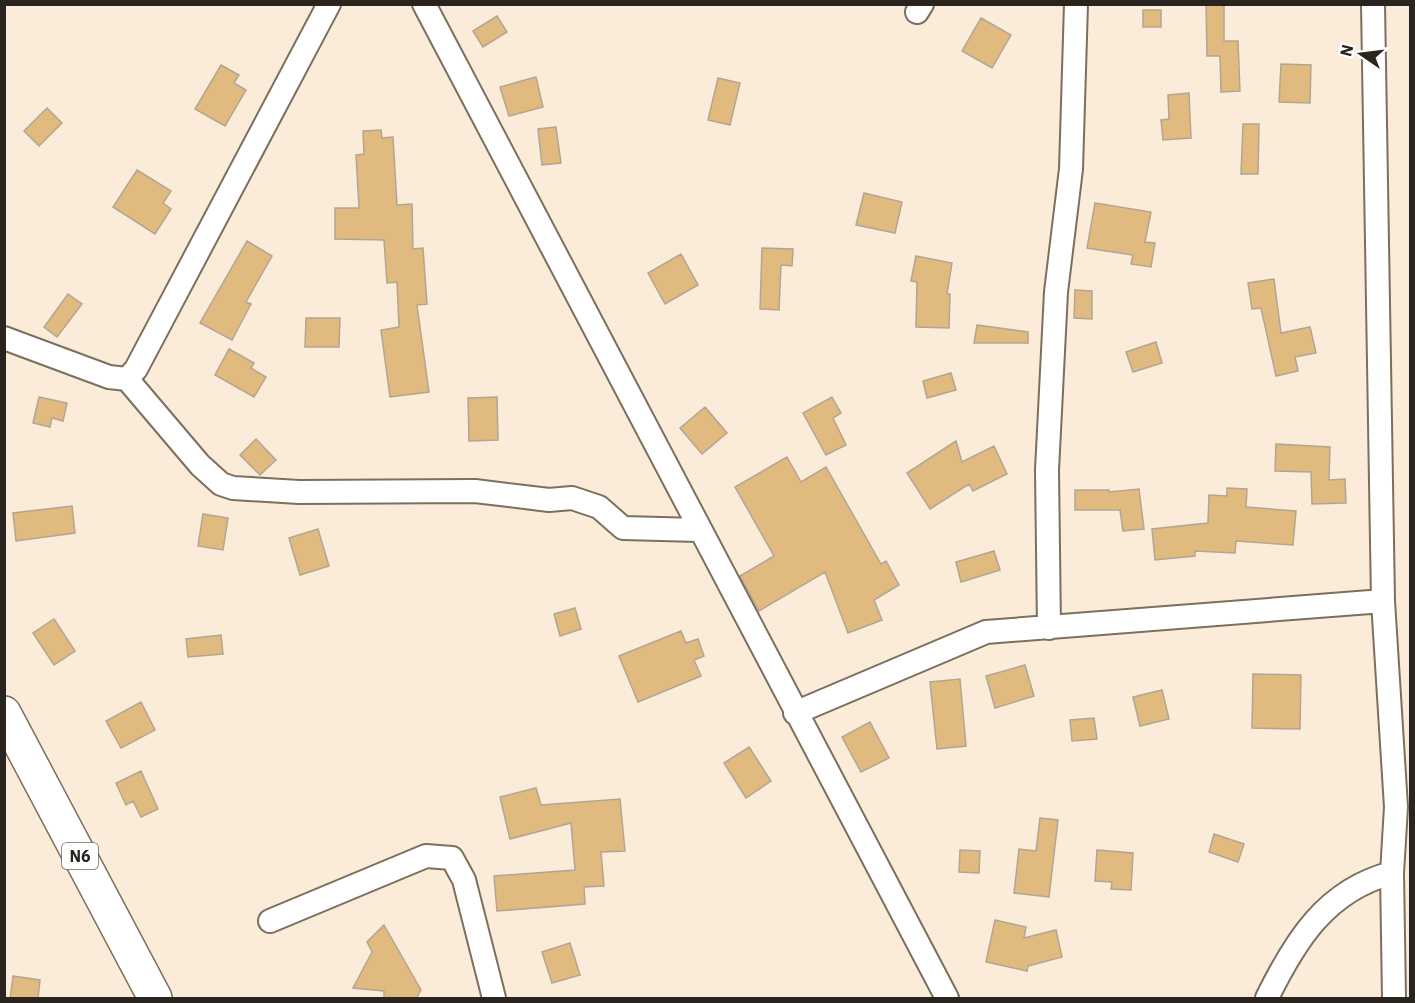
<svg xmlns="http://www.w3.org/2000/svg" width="1415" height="1003" font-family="'IBM Plex Sans',sans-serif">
<rect width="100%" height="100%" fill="#faecd8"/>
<!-- building -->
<path fill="#e1ba80" stroke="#b3a592" stroke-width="1.5" d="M 1206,4 L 1224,4 L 1224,41 L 1238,41 L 1240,91 L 1221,92 L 1220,56 L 1207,56 Z
M 1143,10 L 1161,10 L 1161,27 L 1143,27 Z
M 497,16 L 507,32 L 483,47 L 473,31 Z
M 981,18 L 1011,35 L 992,68 L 962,51 Z
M 1281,64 L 1311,65 L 1310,103 L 1279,102 Z
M 221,65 L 239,75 L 234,83 L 246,90 L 225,126 L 195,109 Z
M 536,77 L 543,107 L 509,116 L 500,87 Z
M 718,78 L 740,83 L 730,125 L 708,120 Z
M 1189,93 L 1191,138 L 1163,140 L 1161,120 L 1169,119 L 1168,95 Z
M 47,108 L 62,123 L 39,146 L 24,131 Z
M 1243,124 L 1259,124 L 1258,174 L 1241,174 Z
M 556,127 L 561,163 L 542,165 L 538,129 Z
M 381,130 L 382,138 L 393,137 L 397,205 L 412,204 L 413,249 L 423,248 L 427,304 L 417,305 L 429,392 L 390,397 L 381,330 L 399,327 L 397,282 L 387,283 L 384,240 L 335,239 L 335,208 L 359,208 L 356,155 L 364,154 L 363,131 Z
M 137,170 L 171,191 L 163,203 L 171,209 L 155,234 L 113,207 Z
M 864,193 L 902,202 L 895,233 L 856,225 Z
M 1095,203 L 1151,212 L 1145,242 L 1155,243 L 1151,267 L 1131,264 L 1133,255 L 1087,248 Z
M 247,241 L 272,256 L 246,302 L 251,304 L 232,340 L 200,323 Z
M 762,248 L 793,249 L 792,266 L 781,265 L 779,310 L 760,309 Z
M 681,254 L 698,285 L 665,304 L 648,273 Z
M 916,256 L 952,263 L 947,294 L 950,294 L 949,328 L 916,327 L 917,282 L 911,281 Z
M 1274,279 L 1281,333 L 1310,327 L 1316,353 L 1295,357 L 1298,371 L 1276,376 L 1261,308 L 1252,309 L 1248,283 Z
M 1075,290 L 1092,291 L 1092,319 L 1074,318 Z
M 68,294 L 82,304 L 57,337 L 44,327 Z
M 306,318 L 340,318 L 339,347 L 305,347 Z
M 977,325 L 1028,332 L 1028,343 L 974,343 Z
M 1156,342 L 1162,363 L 1133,372 L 1126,352 Z
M 229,349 L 254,363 L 251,368 L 266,377 L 254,397 L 215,375 Z
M 951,373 L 956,390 L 927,398 L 923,381 Z
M 39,397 L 67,403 L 63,421 L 52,418 L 50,427 L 33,423 Z
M 497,397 L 498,440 L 469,441 L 468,398 Z
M 832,397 L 841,413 L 833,418 L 846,445 L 826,455 L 803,413 Z
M 705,407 L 727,433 L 702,454 L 680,428 Z
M 256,439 L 276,460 L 260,475 L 240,455 Z
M 956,441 L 962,462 L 994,446 L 1007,474 L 973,491 L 969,484 L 930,509 L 907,473 Z
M 1276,444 L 1330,447 L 1329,480 L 1345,479 L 1346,503 L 1312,504 L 1311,472 L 1275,471 Z
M 787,457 L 801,482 L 826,467 L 881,564 L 886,561 L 899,585 L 874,600 L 882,620 L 848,633 L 825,572 L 759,611 L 740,576 L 774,556 L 735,487 Z
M 1227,488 L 1247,489 L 1246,507 L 1296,511 L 1293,545 L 1236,541 L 1235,553 L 1195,551 L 1195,556 L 1155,560 L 1152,529 L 1208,523 L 1209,495 L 1227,496 Z
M 1139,489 L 1144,529 L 1123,531 L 1120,510 L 1075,510 L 1075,490 L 1109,490 L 1109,492 Z
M 72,506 L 75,533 L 16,541 L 13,513 Z
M 203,514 L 228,518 L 223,550 L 198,546 Z
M 318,529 L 329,566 L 300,575 L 289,538 Z
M 994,551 L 1000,570 L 961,582 L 956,562 Z
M 575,608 L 581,629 L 560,636 L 554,614 Z
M 54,619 L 75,651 L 54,665 L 33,633 Z
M 681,631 L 686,643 L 698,639 L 704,656 L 694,660 L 701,676 L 638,702 L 619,656 Z
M 221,635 L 223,654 L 188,657 L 186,639 Z
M 1025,665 L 1034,696 L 995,708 L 986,676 Z
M 1253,674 L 1301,675 L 1300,729 L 1252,728 Z
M 960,679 L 966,746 L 937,749 L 930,682 Z
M 1162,690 L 1169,719 L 1140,726 L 1133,697 Z
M 141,702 L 155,730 L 121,748 L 106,721 Z
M 1094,718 L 1097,739 L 1072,741 L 1070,720 Z
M 870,722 L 889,758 L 861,772 L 842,737 Z
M 749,747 L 771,781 L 746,798 L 724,763 Z
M 141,771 L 158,809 L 141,817 L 133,801 L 126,805 L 116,783 Z
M 536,788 L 541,805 L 620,799 L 625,851 L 601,852 L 604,886 L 584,887 L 585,904 L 497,911 L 494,876 L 575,870 L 571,823 L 510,839 L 500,797 Z
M 1040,818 L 1058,820 L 1049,897 L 1014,893 L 1019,849 L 1036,851 Z
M 1214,834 L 1244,844 L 1238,862 L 1209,852 Z
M 960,850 L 980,851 L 979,873 L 959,872 Z
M 1097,850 L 1133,853 L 1131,890 L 1111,889 L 1112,882 L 1095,881 Z
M 995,920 L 1026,927 L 1024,938 L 1056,930 L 1062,957 L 1028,966 L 1027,971 L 986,962 Z
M 384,925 L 421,990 L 416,999 L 384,999 L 384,991 L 353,988 L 372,952 L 367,942 Z
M 570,943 L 580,975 L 552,983 L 542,952 Z
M 13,976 L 40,980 L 38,999 L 10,999 Z"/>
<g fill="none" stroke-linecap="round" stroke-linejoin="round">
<!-- minor casing -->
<g stroke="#7c6f5d" stroke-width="26">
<path id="minor" d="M 424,4 L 947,998
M 1373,4 L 1383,601 L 1396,807 L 1392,873 L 1394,998
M 917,12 L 922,4
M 4,338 L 109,377 L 127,379 L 136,369 L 329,4
M 127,379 L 200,465 L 221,484 L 233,488 L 299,492 L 475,491 L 549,500 L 572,498 L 599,507 L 623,528 L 699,530
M 1049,628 L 1047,470 L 1056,292 L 1071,169 L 1076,4
M 795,713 L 986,632 L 1383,601
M 270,921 L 426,856 L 452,858 L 464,880 L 494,998
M 1267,998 C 1295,941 1326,890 1392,873"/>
</g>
<!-- trunk casing -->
<g stroke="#7c6f5d" stroke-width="36">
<path id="trunk" d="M 4,713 L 155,998"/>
</g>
<!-- minor -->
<use href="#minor" stroke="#fff" stroke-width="22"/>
<!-- trunk -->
<use href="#trunk" stroke="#fff" stroke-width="33"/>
</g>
<g text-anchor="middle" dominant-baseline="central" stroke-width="4.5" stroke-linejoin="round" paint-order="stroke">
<!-- shield labels -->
<rect fill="#fff" stroke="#696661" stroke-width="1.5" x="62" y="843" width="36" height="26" rx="4.5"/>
<g font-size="16" font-weight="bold" fill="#29241d">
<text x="80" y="856">N6</text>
</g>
</g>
<!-- border -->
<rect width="1415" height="1003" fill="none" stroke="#29241d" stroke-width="12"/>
<!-- north arrow -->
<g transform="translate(1361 54) rotate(284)" stroke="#ffffff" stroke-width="4.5" paint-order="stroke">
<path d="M0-4.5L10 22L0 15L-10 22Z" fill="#29241d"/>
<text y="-9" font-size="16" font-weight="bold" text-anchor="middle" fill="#29241d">N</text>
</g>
</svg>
